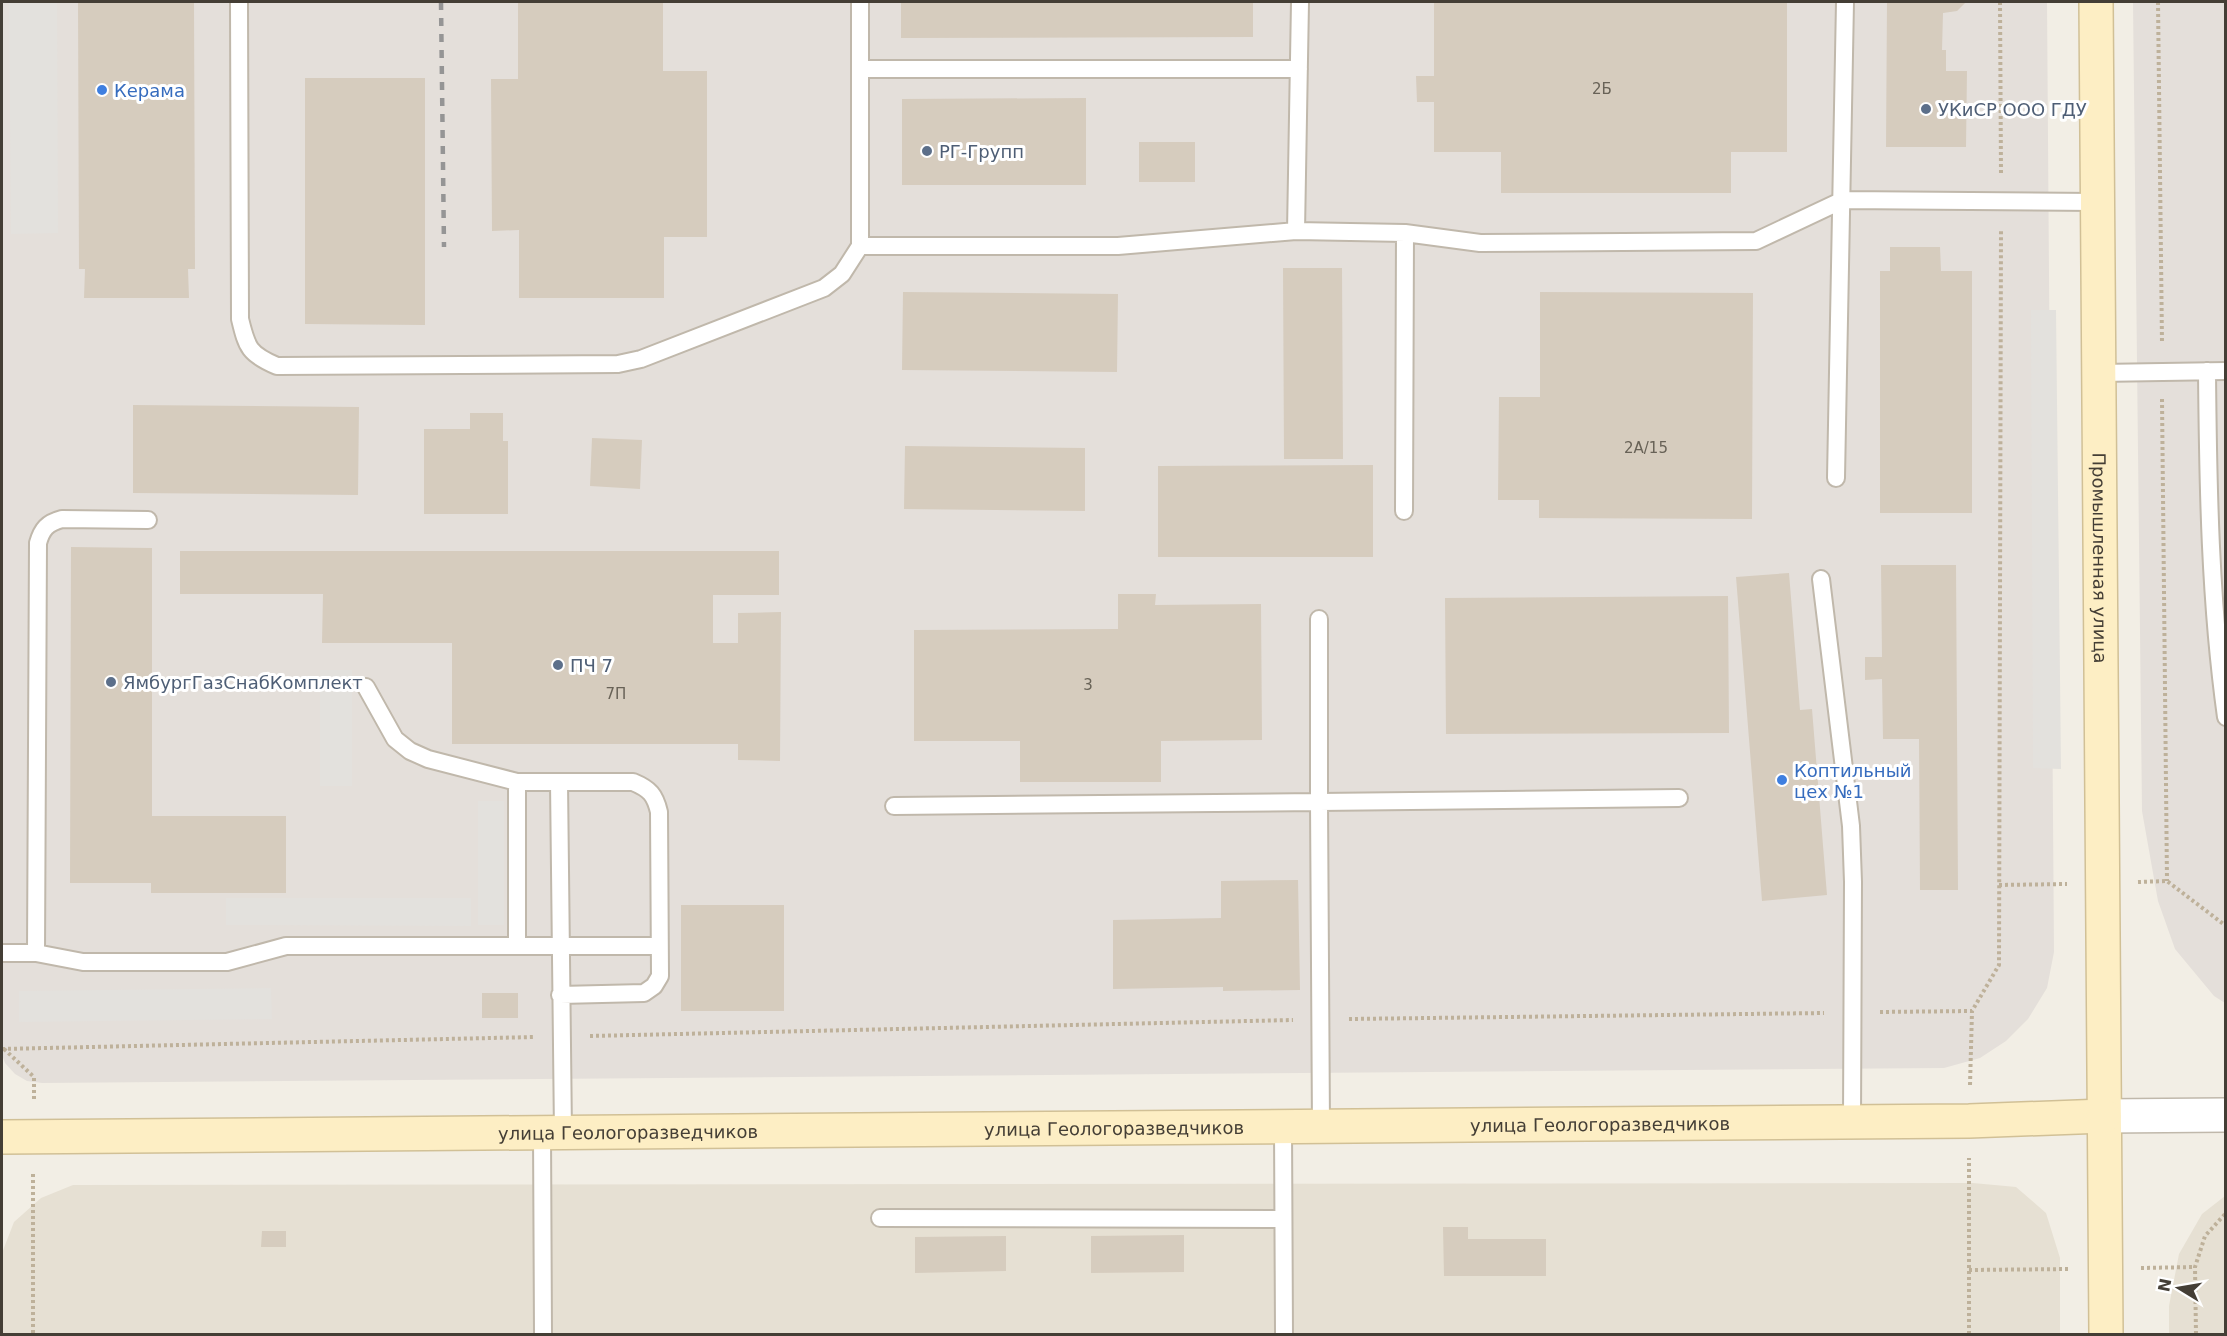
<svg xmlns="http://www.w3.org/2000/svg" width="2227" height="1336" font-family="'DejaVu Sans',sans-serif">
<rect width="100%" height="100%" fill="#f2eee5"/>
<!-- residential -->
<path fill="#e6e0d3" d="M 1973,1183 L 2016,1187 L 2046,1213 L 2060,1258 L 2060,1334 L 2,1334 L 2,1253 L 14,1222 L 41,1198 L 73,1185 Z
M 2225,1196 L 2225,1334 L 2169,1334 L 2169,1306 L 2179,1254 L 2202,1214 Z"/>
<!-- industrial -->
<path fill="#e4dfda" d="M 2,2 L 2047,2 L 2054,952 L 2047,988 L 2028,1019 L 2006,1041 L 1980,1058 L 1944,1068 L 42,1083 L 27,1081 L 15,1074 L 5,1063 L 2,1055 Z
M 2133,2 L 2225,2 L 2225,1003 L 2214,996 L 2175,949 L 2158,901 L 2142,811 Z"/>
<!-- parking -->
<path fill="#e3e1dd" d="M 9,2 L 57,2 L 58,233 L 11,234 Z
M 2031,310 L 2056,310 L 2061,769 L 2033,768 Z
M 320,670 L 352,670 L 352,786 L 320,786 Z
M 478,801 L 504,801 L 504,925 L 478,925 Z
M 226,898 L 471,898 L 471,926 L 226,925 Z
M 271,988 L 272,1019 L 19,1022 L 19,991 Z"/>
<!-- building -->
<path fill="#d6ccbe" d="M 78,2 L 194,2 L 195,269 L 188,269 L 189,298 L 84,298 L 85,269 L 79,269 Z
M 518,2 L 663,2 L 663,71 L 707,71 L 707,237 L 664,237 L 664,298 L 519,298 L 519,230 L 492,231 L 491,79 L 518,79 Z
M 901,2 L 1253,2 L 1253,37 L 901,38 Z
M 1434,2 L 1787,2 L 1787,152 L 1731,152 L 1731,193 L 1501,193 L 1501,152 L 1434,152 L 1434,102 L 1417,102 L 1416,76 L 1434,76 Z
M 1887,2 L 1966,2 L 1957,11 L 1943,13 L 1942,50 L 1946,50 L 1946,71 L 1967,71 L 1966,147 L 1886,147 Z
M 305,78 L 425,78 L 425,325 L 305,324 Z
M 1086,98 L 1086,185 L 902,185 L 902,99 Z
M 1139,142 L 1195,142 L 1195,182 L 1139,182 Z
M 1890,247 L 1940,247 L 1941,271 L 1972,271 L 1972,513 L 1880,513 L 1880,271 L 1890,271 Z
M 1283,268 L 1342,268 L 1343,459 L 1284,459 Z
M 903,292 L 1118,294 L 1117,372 L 902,370 Z
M 1540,292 L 1753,293 L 1752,519 L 1539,518 L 1539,500 L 1498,500 L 1499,397 L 1540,397 Z
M 133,405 L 359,407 L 358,495 L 133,493 Z
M 470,413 L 503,413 L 503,441 L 508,441 L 508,514 L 424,514 L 424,429 L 470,429 Z
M 592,438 L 642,440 L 640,489 L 590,486 Z
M 905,446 L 1085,448 L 1085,511 L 904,509 Z
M 1373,465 L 1373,557 L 1158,557 L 1158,466 Z
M 71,547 L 152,548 L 152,816 L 286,816 L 286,893 L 151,893 L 151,883 L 70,883 Z
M 180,551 L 779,551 L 779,595 L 713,595 L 713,643 L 738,643 L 738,613 L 781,612 L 780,761 L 738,760 L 738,744 L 452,744 L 452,643 L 322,643 L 323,594 L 180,594 Z
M 1881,565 L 1956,565 L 1958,890 L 1920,890 L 1919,739 L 1883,739 L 1882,679 L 1865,680 L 1865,657 L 1882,657 Z
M 1789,573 L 1800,710 L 1812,709 L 1827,895 L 1762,901 L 1736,577 Z
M 1118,594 L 1156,594 L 1155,605 L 1261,604 L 1262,740 L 1161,741 L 1161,782 L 1020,782 L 1020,741 L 914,741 L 914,630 L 1118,629 Z
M 1728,596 L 1729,733 L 1446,734 L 1445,598 Z
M 1298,880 L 1300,990 L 1223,991 L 1223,987 L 1113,989 L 1113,920 L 1221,918 L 1221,881 Z
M 681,905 L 784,905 L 784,1011 L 681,1011 Z
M 482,993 L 518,993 L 518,1018 L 482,1018 Z
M 1443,1227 L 1468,1227 L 1468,1239 L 1546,1239 L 1546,1276 L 1444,1276 Z
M 262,1231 L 286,1231 L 286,1247 L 261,1247 Z
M 1184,1235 L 1184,1272 L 1091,1273 L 1091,1236 Z
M 1006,1236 L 1006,1271 L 915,1273 L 915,1237 Z"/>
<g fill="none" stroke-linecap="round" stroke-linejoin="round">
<!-- service casing -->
<g stroke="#c0b8ab" stroke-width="20">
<path id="service" d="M 239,2 L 240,319 C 247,348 249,354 277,366 L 618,364 L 641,359 L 824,288 L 842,274 L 860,246 L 860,2
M 860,69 L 1299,69
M 1296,231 L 1300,2
M 860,246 L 1118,246 L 1296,231 L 1405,233 L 1480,243 L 1756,241 L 1843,200 L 2097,202
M 2207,371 C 2208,486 2210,602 2226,717
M 2099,373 L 2226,371
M 1836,478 L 1845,2
M 1404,511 L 1405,233
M 1821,579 L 1851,826 L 1853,882 L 1852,1122
M 366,687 L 395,739 L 410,751 L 428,759 L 517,782 L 633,782 C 650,789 655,795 659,812 L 660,976 L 654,986 L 644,993 L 560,995
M 559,782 L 563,1133
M 894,806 L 1319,802 L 1319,619
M 517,946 L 517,782
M 2,953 L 36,953 L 83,962 L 227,962 L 286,946 L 659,946
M 36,953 L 38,543 C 42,529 47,523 62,519 L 148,520
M 1283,1127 L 1284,1334
M 1321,1127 L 1319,802 L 1679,798
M 542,1133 L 543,1334
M 880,1218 L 1283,1219"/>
</g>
<!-- tertiary casing -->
<g stroke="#c0b8ab" stroke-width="36">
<path id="tertiary" d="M 2104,1116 L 2226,1115"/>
</g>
<!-- secondary casing -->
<g stroke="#d1c096" stroke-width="36">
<g id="secondary">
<path id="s1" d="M 2096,2 L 2106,1334"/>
<path id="s2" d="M 2,1137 L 1969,1121 L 2104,1116"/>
</g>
</g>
<!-- path -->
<path stroke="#beb19a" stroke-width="4" stroke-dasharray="3 3" stroke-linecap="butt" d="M 2000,2 L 2001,174
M 2158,2 L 2162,343
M 2162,399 L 2167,881
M 2138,882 L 2167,881 L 2226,926
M 1999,885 L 2067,884
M 1880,1012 L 1972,1011
M 1349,1019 L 1824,1013
M 590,1036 L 1293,1020
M 2,1049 L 535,1037
M 4,1049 L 34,1077 L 34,1100
M 1970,1085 L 1972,1011 L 1999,965 L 2001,230
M 33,1174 L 33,1334
M 2141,1268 L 2195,1267
M 1969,1270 L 2070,1269
M 1969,1334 L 1969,1158
M 2196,1334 L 2195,1267 L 2205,1236 L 2226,1213"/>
<!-- service -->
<use href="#service" stroke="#fff" stroke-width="16"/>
<!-- tertiary -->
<use href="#tertiary" stroke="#fff" stroke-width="33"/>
<!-- secondary -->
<use href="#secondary" stroke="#fdeec4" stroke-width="33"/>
<!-- rail -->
<path stroke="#959595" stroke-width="4.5" stroke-dasharray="8 8" stroke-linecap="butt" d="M 441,2 L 444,247"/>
</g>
<!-- markers -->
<g fill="#3f7fe0" stroke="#fff" stroke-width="2">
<circle cx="102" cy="90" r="6"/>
<circle cx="1782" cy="780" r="6"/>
</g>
<g fill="#5c6f8a" stroke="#fff" stroke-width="2">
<circle cx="1926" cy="109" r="6"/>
<circle cx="927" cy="151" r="6"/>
<circle cx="558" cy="665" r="6"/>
<circle cx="111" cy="682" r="6"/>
</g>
<g text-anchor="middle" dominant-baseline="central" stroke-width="6" stroke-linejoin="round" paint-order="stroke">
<!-- number labels -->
<g font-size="15" fill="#686257">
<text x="1602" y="89">2Б</text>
<text x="1646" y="448">2А/15</text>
<text x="1088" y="685">3</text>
<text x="616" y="694">7П</text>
</g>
<!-- shop labels -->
<g font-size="18" fill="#366cbe" stroke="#fff" text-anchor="start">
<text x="114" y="90">Керама</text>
<text x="1794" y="770">Коптильный<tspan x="1794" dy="21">цех №1</tspan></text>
</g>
<!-- service labels -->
<g font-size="18" fill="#4e5e75" stroke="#fff" text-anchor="start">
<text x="1938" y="109">УКиСР ООО ГДУ</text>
<text x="939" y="151">РГ-Групп</text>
<text x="570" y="665">ПЧ 7</text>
<text x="123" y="682">ЯмбургГазСнабКомплект</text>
</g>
<!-- street labels -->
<g font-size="18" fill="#443e35" stroke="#fff">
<text stroke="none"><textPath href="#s1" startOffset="556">Промышленная улица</textPath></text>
<text stroke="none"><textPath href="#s2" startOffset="1598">улица Геологоразведчиков</textPath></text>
<text stroke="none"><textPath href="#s2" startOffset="1112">улица Геологоразведчиков</textPath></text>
<text stroke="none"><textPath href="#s2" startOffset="626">улица Геологоразведчиков</textPath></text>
</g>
</g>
<!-- border -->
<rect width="2227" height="1336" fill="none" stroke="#443e35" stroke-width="6"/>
<!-- north arrow -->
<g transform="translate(2179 1288) rotate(281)" stroke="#ffffff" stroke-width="4.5" paint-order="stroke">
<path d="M0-4.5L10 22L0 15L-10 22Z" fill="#443e35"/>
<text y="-9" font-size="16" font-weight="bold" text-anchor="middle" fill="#443e35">N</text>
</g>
</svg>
